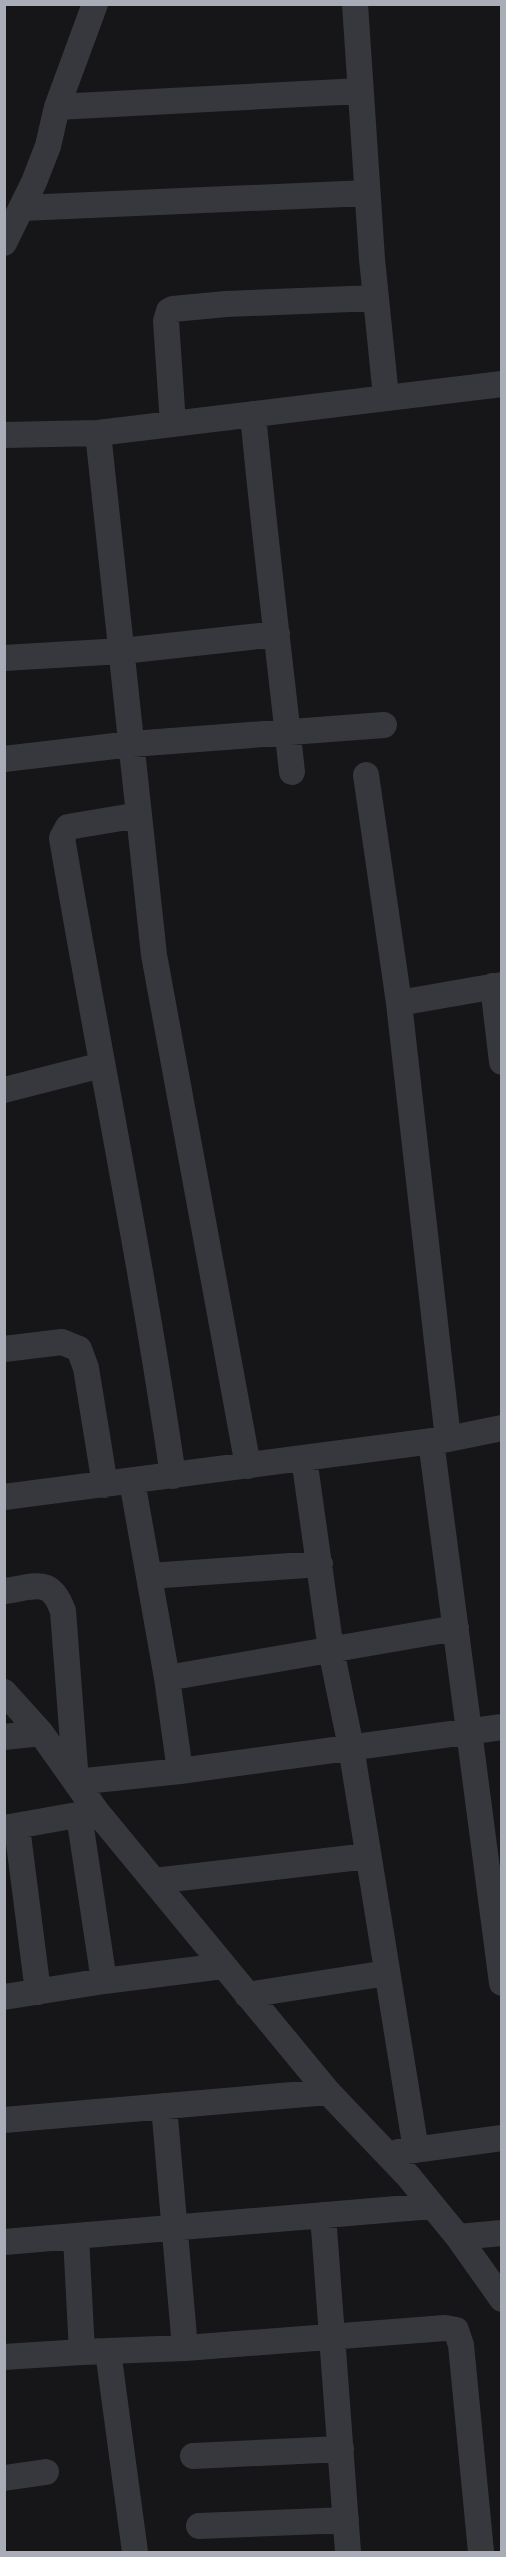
<svg xmlns="http://www.w3.org/2000/svg" width="506" height="2557" font-family="Raleway,sans-serif">
<rect width="100%" height="100%" fill="#161618"/>
<g fill="none" stroke-linecap="round" stroke-linejoin="round">
<!-- minor -->
<path stroke="#37383d" stroke-width="26" d="M 355,4 L 372,259 L 386,397
M 57,107 L 360,91
M 22,208 L 367,193
M 4,243 L 34,182 L 48,146 L 57,107 L 95,4
M 253,414 C 264,533 279,652 292,772
M 173,424 L 166,321 L 169,311 L 173,309 L 226,304 L 376,298
M 98,433 L 154,955 L 248,1466
M 4,435 L 98,433 L 502,384
M 4,658 L 122,651 L 277,634
M 4,759 L 132,744 L 384,725
M 366,775 L 399,1003
M 139,815 L 68,827 L 62,838 C 98,1051 142,1262 173,1476
M 493,986 L 502,1062
M 4,1090 L 102,1065
M 4,1349 L 62,1342 L 79,1349 L 86,1368 L 105,1485
M 448,1439 L 399,1003 L 502,985
M 431,1441 L 502,1983
M 304,1458 L 331,1650 L 351,1747 L 416,2150
M 132,1481 L 167,1678 L 180,1771
M 4,1497 L 448,1439 L 502,1428
M 149,1576 L 320,1564
M 4,1591 C 36,1587 50,1576 63,1611 L 76,1782 L 180,1771 L 502,1727
M 167,1678 L 456,1628
M 4,1692 L 41,1733 L 97,1812 L 328,2092 L 409,2177 L 458,2237 L 502,2299
M 4,1737 L 41,1733
M 79,1815 L 104,1981
M 17,1827 L 38,1992
M 4,1828 L 94,1812
M 154,1881 L 368,1856
M 247,1995 L 387,1973
M 4,1997 L 104,1981 L 223,1966
M 164,2106 L 185,2348
M 4,2120 L 328,2092
M 399,2152 L 502,2138
M 323,2215 L 348,2552
M 76,2237 L 82,2352 L 185,2348 L 445,2328 L 456,2330 L 461,2345 L 481,2552
M 458,2237 L 502,2233
M 4,2242 L 432,2206
M 108,2351 L 135,2552
M 4,2357 L 82,2352
M 193,2456 L 341,2449
M 4,2478 L 46,2472
M 199,2526 L 346,2520"/>
</g>
<!-- border -->
<rect width="506" height="2557" fill="none" stroke="#a8adb8" stroke-width="12"/>
</svg>
